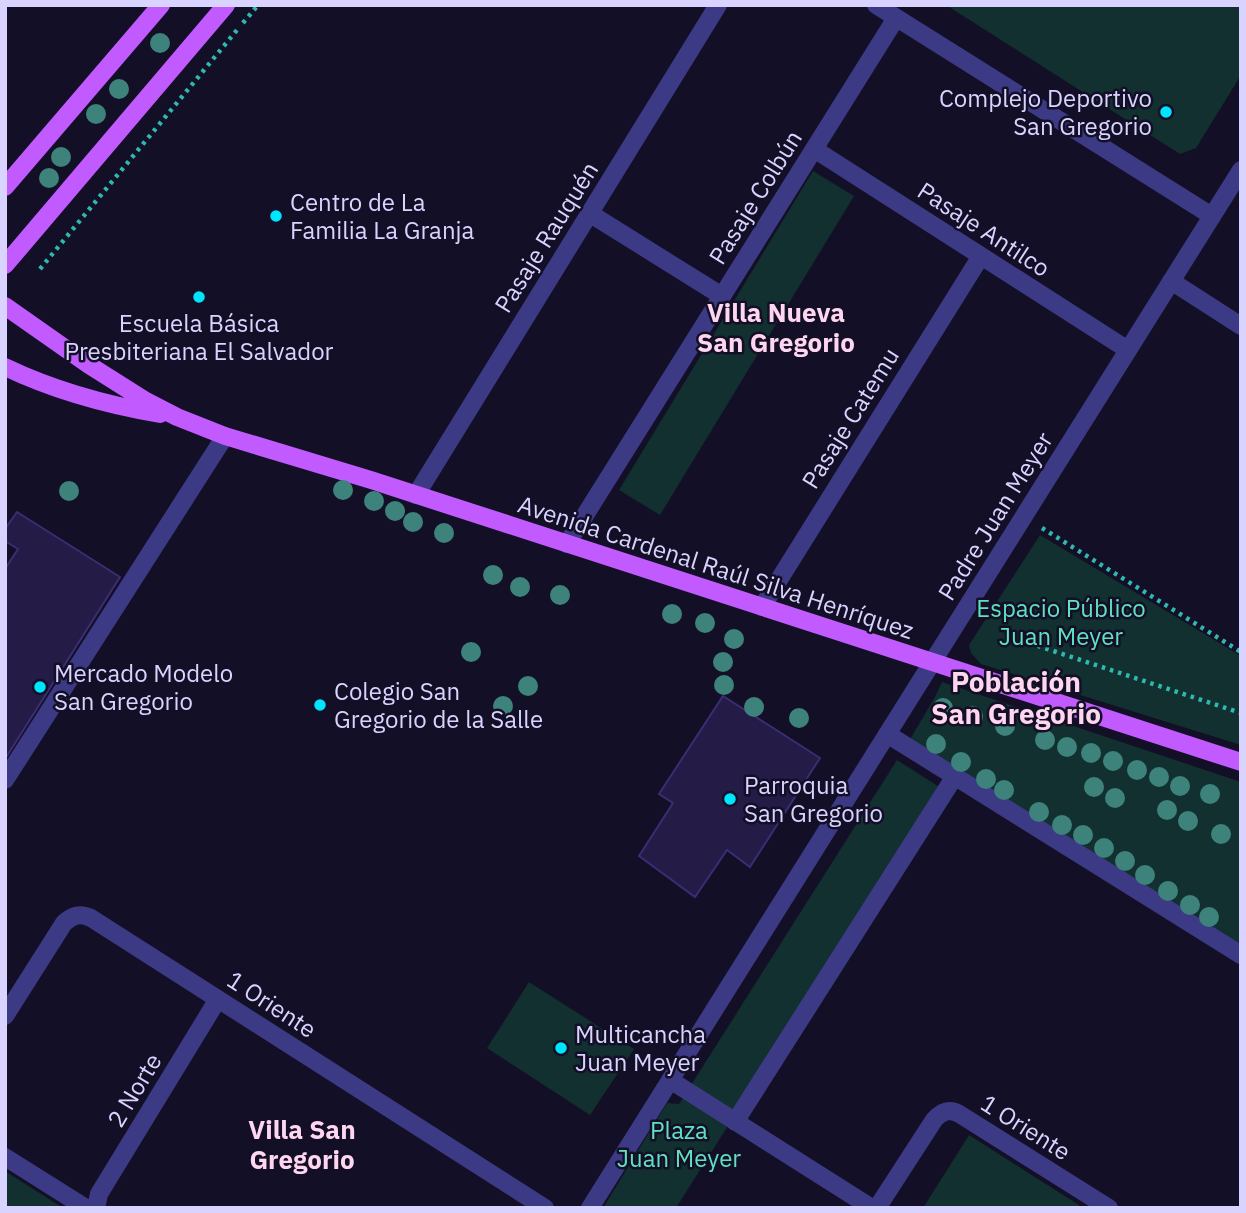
<svg xmlns="http://www.w3.org/2000/svg" width="1246" height="1213" font-family="'IBM Plex Sans',sans-serif">
<rect width="100%" height="100%" fill="#130f26"/>
<!-- green -->
<path fill="#12302f" d="M 946,5 L 1241,5 L 1241,75 L 1196,148 L 1180,154 Z
M 813,171 L 854,196 L 660,515 L 619,490 Z
M 1040,535 L 1241,656 L 1241,745 L 981,664 L 971,653 L 969,645 Z
M 942,682 L 1241,782 L 1241,948 L 909,741 L 935,697 Z
M 897,760 L 941,788 L 676,1208 L 603,1208 L 667,1103 L 679,1104 Z
M 529,982 L 634,1049 L 590,1115 L 487,1048 Z
M 969,1135 L 1079,1205 L 1077,1208 L 923,1208 Z
M 5,1171 L 63,1208 L 5,1208 Z"/>
<!-- building -->
<path fill="#241b47" stroke="#3b2d73" stroke-width="2" d="M 17,512 L 120,577 L 5,759 L 5,569 L 18,549 L 5,541 L 5,529 Z
M 723,696 L 820,758 L 750,867 L 727,850 L 695,897 L 639,856 L 673,803 L 659,794 Z"/>
<g fill="none" stroke-linecap="round" stroke-linejoin="round">
<!-- path -->
<path stroke="#2fb8b0" stroke-width="4.5" stroke-dasharray="3.5 5" stroke-linecap="butt" d="M 243,23 L 258,5
M 40,269 L 237,30
M 1042,528 L 1241,652
M 1005,635 L 1241,713"/>
<!-- minor -->
<path stroke="#3d3a85" stroke-width="18" d="M 876,5 L 1212,216
M 814,149 L 1128,350
M 589,213 L 722,296
M 1171,281 L 1241,326
M 416,495 L 718,5
M 567,544 L 896,18
M 762,607 L 981,256
M 887,734 L 1241,955
M 5,780 L 225,436
M 5,1016 L 64,923 C 73,915 80,913 91,918 L 545,1208
M 670,1080 L 872,1208
M 735,1122 L 955,776
M 5,1157 L 86,1208
M 96,1208 L 99,1194 L 218,999
M 590,1208 L 1241,170
M 877,1208 L 934,1120 C 942,1111 950,1108 961,1115 L 1109,1208"/>
<!-- major -->
<path stroke="#c25bff" stroke-width="18" d="M 5,187 L 161,5
M 5,265 L 226,5
M 5,306 L 89,365 L 146,401 L 177,417 L 225,436 L 371,480 L 1241,762
M 5,367 C 53,390 107,405 160,414"/>
</g>
<!-- trees -->
<g fill="#3d827b">
<circle cx="160" cy="43" r="10"/>
<circle cx="119" cy="89" r="10"/>
<circle cx="96" cy="114" r="10"/>
<circle cx="61" cy="157" r="10"/>
<circle cx="49" cy="178" r="10"/>
<circle cx="343" cy="490" r="10"/>
<circle cx="69" cy="491" r="10"/>
<circle cx="374" cy="501" r="10"/>
<circle cx="395" cy="511" r="10"/>
<circle cx="413" cy="522" r="10"/>
<circle cx="444" cy="533" r="10"/>
<circle cx="493" cy="575" r="10"/>
<circle cx="520" cy="587" r="10"/>
<circle cx="560" cy="595" r="10"/>
<circle cx="672" cy="614" r="10"/>
<circle cx="705" cy="623" r="10"/>
<circle cx="734" cy="639" r="10"/>
<circle cx="471" cy="652" r="10"/>
<circle cx="723" cy="662" r="10"/>
<circle cx="724" cy="685" r="10"/>
<circle cx="528" cy="686" r="10"/>
<circle cx="503" cy="706" r="10"/>
<circle cx="754" cy="707" r="10"/>
<circle cx="943" cy="708" r="10"/>
<circle cx="973" cy="716" r="10"/>
<circle cx="799" cy="718" r="10"/>
<circle cx="1005" cy="726" r="10"/>
<circle cx="1045" cy="740" r="10"/>
<circle cx="936" cy="744" r="10"/>
<circle cx="1067" cy="747" r="10"/>
<circle cx="1091" cy="753" r="10"/>
<circle cx="1113" cy="761" r="10"/>
<circle cx="961" cy="762" r="10"/>
<circle cx="1137" cy="770" r="10"/>
<circle cx="1159" cy="777" r="10"/>
<circle cx="986" cy="779" r="10"/>
<circle cx="1180" cy="786" r="10"/>
<circle cx="1094" cy="787" r="10"/>
<circle cx="1004" cy="790" r="10"/>
<circle cx="1210" cy="794" r="10"/>
<circle cx="1115" cy="798" r="10"/>
<circle cx="1167" cy="810" r="10"/>
<circle cx="1039" cy="812" r="10"/>
<circle cx="1188" cy="821" r="10"/>
<circle cx="1062" cy="825" r="10"/>
<circle cx="1221" cy="834" r="10"/>
<circle cx="1083" cy="835" r="10"/>
<circle cx="1104" cy="848" r="10"/>
<circle cx="1125" cy="861" r="10"/>
<circle cx="1145" cy="875" r="10"/>
<circle cx="1168" cy="891" r="10"/>
<circle cx="1190" cy="905" r="10"/>
<circle cx="1209" cy="917" r="10"/>
</g>
<!-- markers -->
<g fill="#00e5ff" stroke="#130f26" stroke-width="2.5">
<circle cx="1166" cy="112" r="7"/>
<circle cx="276" cy="216" r="7"/>
<circle cx="199" cy="297" r="7"/>
<circle cx="40" cy="687" r="7"/>
<circle cx="320" cy="705" r="7"/>
<circle cx="730" cy="799" r="7"/>
<circle cx="561" cy="1048" r="7"/>
</g>
<g text-anchor="middle" dominant-baseline="central" stroke-width="5" stroke-linejoin="round" paint-order="stroke">
<!-- poi labels -->
<g font-size="24" fill="#d9d4ff" stroke="#130f26" text-anchor="start">
<text x="1152" y="98" text-anchor="end">Complejo Deportivo<tspan x="1152" dy="28">San Gregorio</tspan></text>
<text x="290" y="202">Centro de La<tspan x="290" dy="28">Familia La Granja</tspan></text>
<text x="199" y="323" text-anchor="middle">Escuela Básica<tspan x="199" dy="28">Presbiteriana El Salvador</tspan></text>
<text x="54" y="673">Mercado Modelo<tspan x="54" dy="28">San Gregorio</tspan></text>
<text x="334" y="691">Colegio San<tspan x="334" dy="28">Gregorio de la Salle</tspan></text>
<text x="744" y="785">Parroquia<tspan x="744" dy="28">San Gregorio</tspan></text>
<text x="575" y="1034">Multicancha<tspan x="575" dy="28">Juan Meyer</tspan></text>
</g>
<!-- street labels -->
<g font-size="24" fill="#d9d4ff" stroke="#130f26">
<text transform="translate(755 197) rotate(-58)">Pasaje Colbún</text>
<text transform="translate(984 229) rotate(33)">Pasaje Antilco</text>
<text transform="translate(546 237) rotate(-58)">Pasaje Rauquén</text>
<text transform="translate(850 418) rotate(-58)">Pasaje Catemu</text>
<text transform="translate(995 516) rotate(-58)">Padre Juan Meyer</text>
<text transform="translate(716 567) rotate(18)">Avenida Cardenal Raúl Silva Henríquez</text>
<text transform="translate(272 1004) rotate(33)">1 Oriente</text>
<text transform="translate(134 1090) rotate(-59)">2 Norte</text>
<text transform="translate(1026 1127) rotate(32)">1 Oriente</text>
</g>
<!-- park labels -->
<g font-size="24" fill="#5fe0c0" stroke="#130f26">
<text x="1061" y="608">Espacio Público<tspan x="1061" dy="28">Juan Meyer</tspan></text>
<text x="679" y="1130">Plaza<tspan x="679" dy="28">Juan Meyer</tspan></text>
</g>
<!-- neighbourhood labels -->
<g font-size="26" font-weight="bold" fill="#ffd6f0" stroke="#130f26">
<text x="776" y="312">Villa Nueva<tspan x="776" dy="30">San Gregorio</tspan></text>
<text x="302" y="1129">Villa San<tspan x="302" dy="30">Gregorio</tspan></text>
</g>
<!-- quarter labels -->
<g font-size="28" font-weight="bold" fill="#ffd6f0" stroke="#130f26">
<text x="1016" y="681">Población<tspan x="1016" dy="32">San Gregorio</tspan></text>
</g>
</g>
<!-- border -->
<rect width="1246" height="1213" fill="none" stroke="#d9d4ff" stroke-width="14"/>
</svg>
